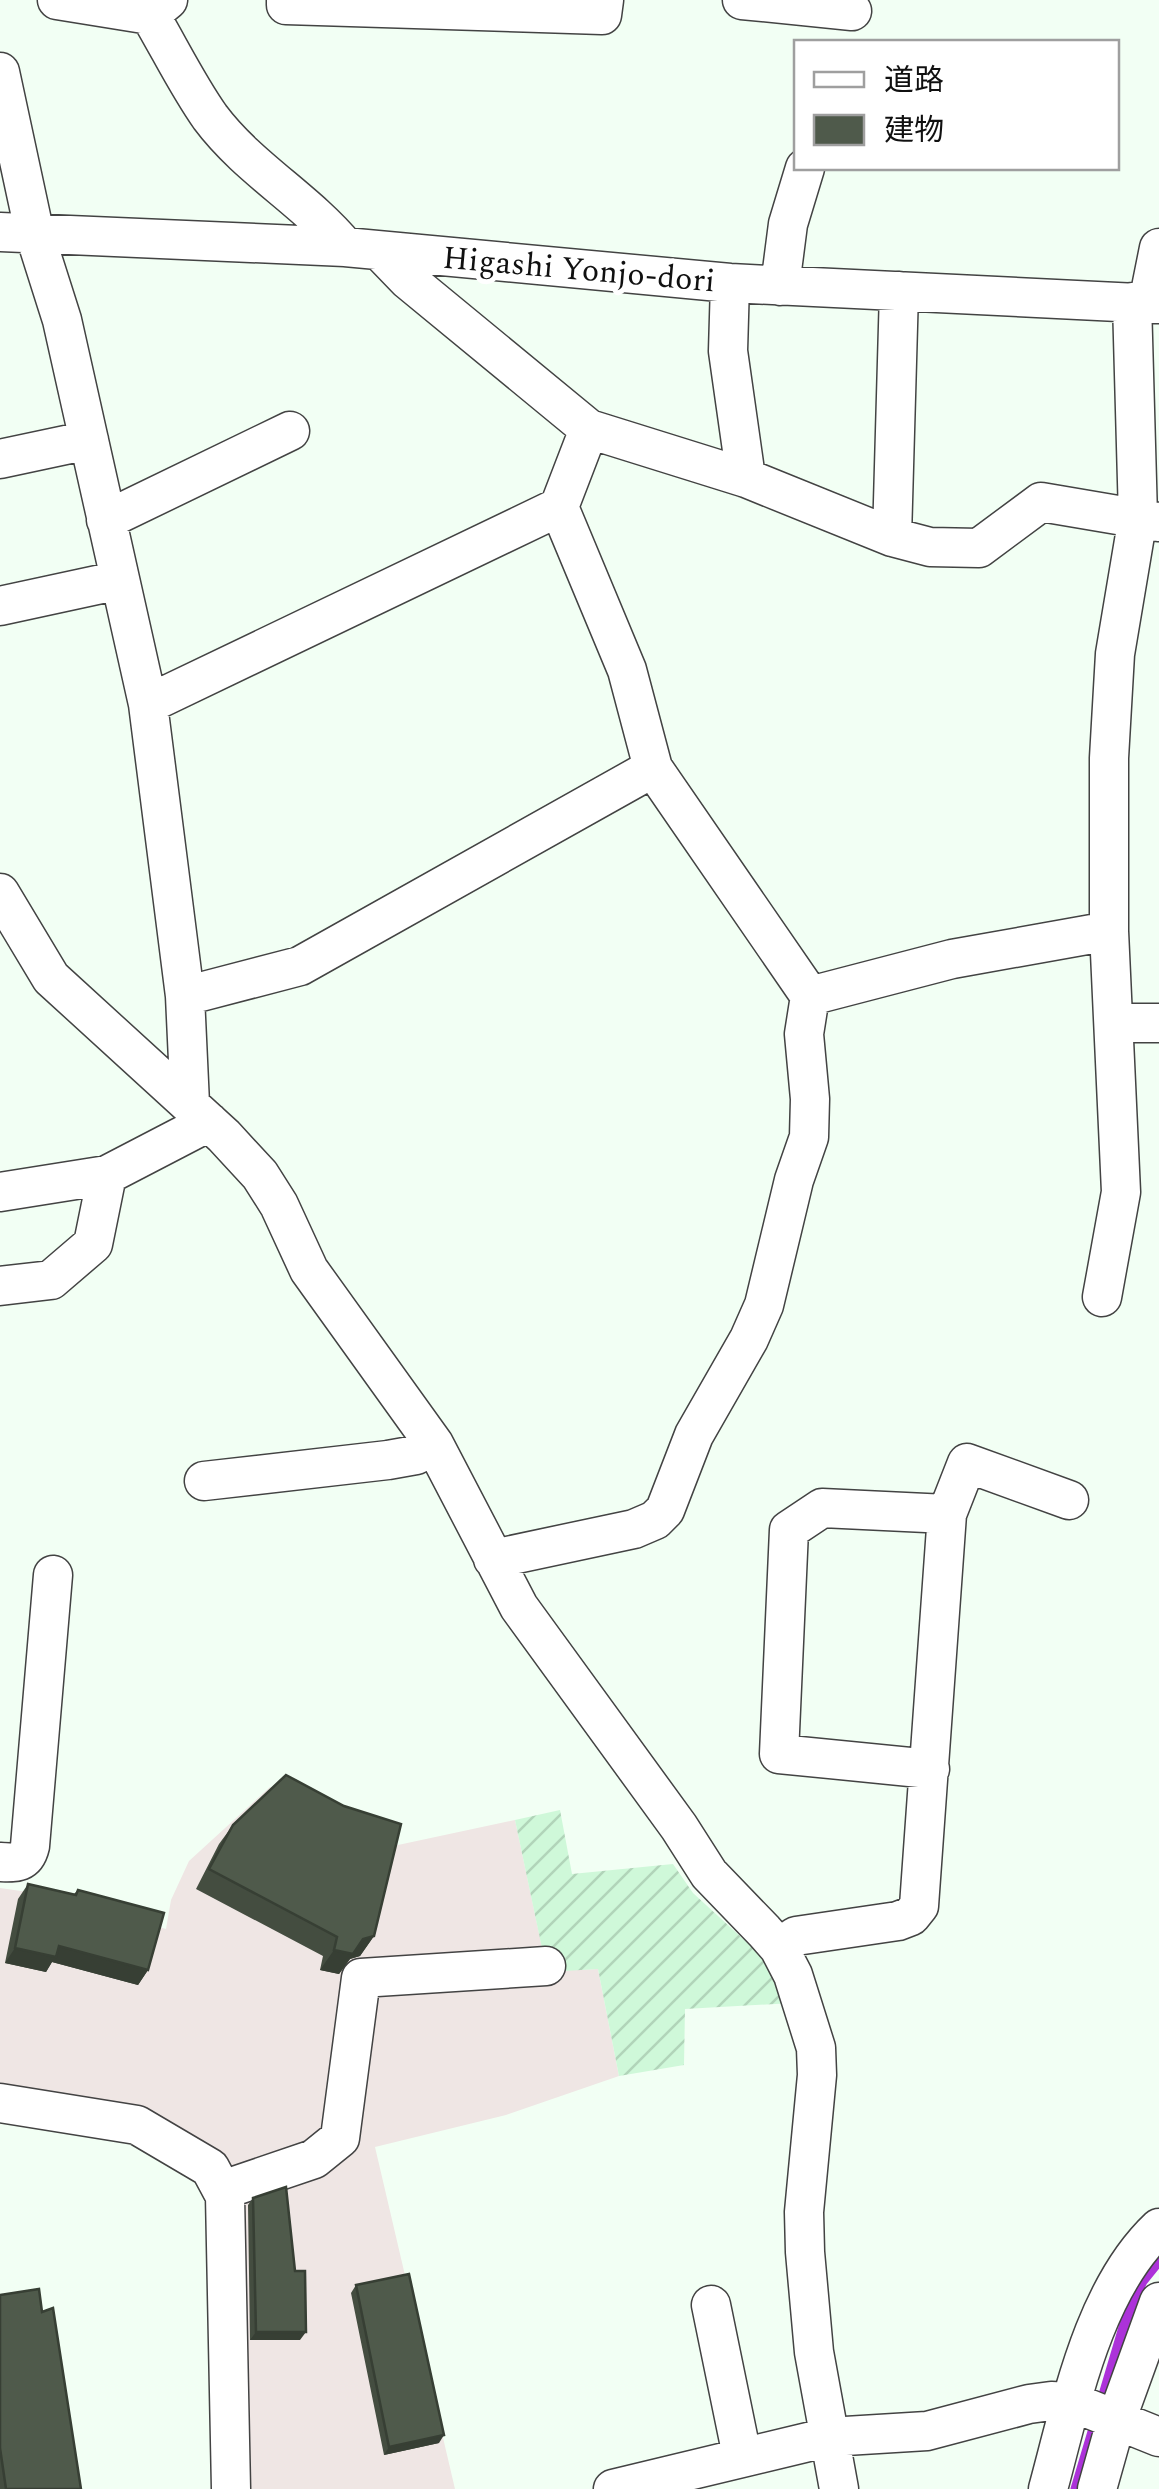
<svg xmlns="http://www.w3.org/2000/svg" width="1159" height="2489" font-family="Spectral,'Noto Sans JP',serif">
<defs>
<pattern id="farmland-furrows" width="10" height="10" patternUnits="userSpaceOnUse" patternTransform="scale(2.5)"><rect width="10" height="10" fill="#cff8d9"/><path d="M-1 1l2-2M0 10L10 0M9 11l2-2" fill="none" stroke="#b1d4b9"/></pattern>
</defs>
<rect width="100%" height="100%" fill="#f2fff4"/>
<!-- industrial -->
<path fill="#efe6e4" d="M 270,1787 L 398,1845 L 515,1820 L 547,1971 L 598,1969 L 619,2076 L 506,2115 L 375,2147 L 455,2489 L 241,2489 L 216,2164 L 0,2098 L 0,1888 L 28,1892 L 166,1929 L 171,1900 L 189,1861 Z"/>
<!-- farmland -->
<path fill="url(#farmland-furrows)" d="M 560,1810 L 572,1874 L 673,1864 L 693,1893 L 768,1962 L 793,2003 L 685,2009 L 684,2065 L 619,2076 L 598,1969 L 547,1972 L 515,1820 Z"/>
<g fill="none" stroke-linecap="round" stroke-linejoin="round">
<!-- stream -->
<path stroke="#ac32d9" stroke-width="11" d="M 1076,2489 L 1130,2307 L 1142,2281 L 1159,2260"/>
<!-- minor casing -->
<g stroke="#434343" stroke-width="41">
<path id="minor" d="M 57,0 L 150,15 L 168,0
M 286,0 L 286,5 L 602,15 L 604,0
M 742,0 L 852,11
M 150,15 C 170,49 188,86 210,117 C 248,168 305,199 345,247
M 0,72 L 35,235 L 62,320 L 148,704 L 185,996 L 190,1104
M 0,232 L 345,247 L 730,283 L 1159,304
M 381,252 L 408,280 L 589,429 L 746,478 L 892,537 L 930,547 L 979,548 L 1041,502 L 1159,522
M 730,283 L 728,351 L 746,478
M 780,286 L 788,224 L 805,168
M 1148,303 L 1159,248
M 589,429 L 559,507 L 627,670 L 653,768 L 810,996
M 0,459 L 89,440
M 106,520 L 290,431
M 892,537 L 899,291
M 0,606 L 120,580
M 148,704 L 559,507
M 0,893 L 51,978 L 224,1136 L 260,1175 L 279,1205 L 309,1270 L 434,1444 L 519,1607 L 679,1827 L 709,1874 L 764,1931 L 779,1948 L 793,1975 L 816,2048 L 817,2075 L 804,2212 L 805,2252 L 814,2352 L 839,2489
M 185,996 L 300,966 L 653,768
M 1114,1023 L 1159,1023
M 0,1192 L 107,1175 L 209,1122
M 0,1286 L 51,1280 L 93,1244 L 107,1175
M 1102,1297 L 1121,1192 L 1109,931
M 204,1481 L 388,1460 L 416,1455 L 434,1444
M 493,1559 L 634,1529 L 655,1520 L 665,1510 L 694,1435 L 749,1339 L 764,1305 L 794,1180 L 809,1137 L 810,1099 L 804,1034 L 810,996 L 952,959 L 1109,931 L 1109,758 L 1115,654 L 1138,517 L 1132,302
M 930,1769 L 779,1754 L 789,1530 L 822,1508 L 947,1514
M 0,1862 C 17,1863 26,1863 30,1846 L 53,1575
M 779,1948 L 796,1936 L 898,1921 L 911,1916 L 919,1906 L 947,1514 L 967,1463 L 1069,1500
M 0,2103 L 137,2125 L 210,2168 L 225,2196 L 231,2489
M 223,2190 L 314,2159 L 340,2138 L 361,1978 L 546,1966
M 711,2305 L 742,2456
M 613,2489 L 829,2437 L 927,2431 L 1029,2404 L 1051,2401 L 1072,2402 L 1159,2437
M 1048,2489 C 1071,2405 1093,2290 1159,2228
M 1097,2489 L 1117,2418 L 1159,2302"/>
</g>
<!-- minor -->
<use href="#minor" stroke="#fff" stroke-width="38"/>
</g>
<!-- wall -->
<path fill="#444d40" d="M 233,1825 L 374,1936 L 360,1956 L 350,1959 L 339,1974 L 320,1970 L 323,1956 L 196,1889 L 219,1844 Z
M 28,1884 L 74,1894 L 78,1890 L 148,1970 L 138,1985 L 52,1962 L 46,1972 L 5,1963 L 18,1899 Z
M 253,2198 L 300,2340 L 250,2340 L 248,2205 Z
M 356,2285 L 439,2443 L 384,2455 L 351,2293 Z
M 0,2295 L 42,2312 L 81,2489 L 0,2489 Z"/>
<!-- shaded-wall -->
<path fill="#373f34" d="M 374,1936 L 360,1956 L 350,1959 L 339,1974 L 320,1970 L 334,1950 Z
M 59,1946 L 148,1970 L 138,1985 L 52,1962 L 46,1972 L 5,1963 L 15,1948 Z
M 256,2332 L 306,2332 L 300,2340 L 250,2340 Z
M 444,2435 L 439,2443 L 384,2455 L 389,2447 Z"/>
<!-- building -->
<path fill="#4f5a4b" stroke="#373f34" stroke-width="2.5" d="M 286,1775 L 344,1806 L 401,1824 L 374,1936 L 363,1939 L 353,1954 L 334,1950 L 337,1937 L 209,1869 L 233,1825 Z
M 28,1884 L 76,1895 L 78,1890 L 164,1913 L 148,1970 L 59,1946 L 56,1957 L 15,1948 Z
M 286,2187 L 295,2271 L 305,2271 L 306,2332 L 256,2332 L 253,2198 Z
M 409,2274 L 444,2435 L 389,2447 L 356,2285 Z
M 39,2289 L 42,2312 L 53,2308 L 81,2489 L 6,2489 L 0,2448 L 0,2295 Z"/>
<g text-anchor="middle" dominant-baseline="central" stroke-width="10" stroke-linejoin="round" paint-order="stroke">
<!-- street labels -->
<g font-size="32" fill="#101010" stroke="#fff">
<text transform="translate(579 270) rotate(5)">Higashi Yonjo-dori</text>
</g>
</g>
<!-- legend -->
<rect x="794" y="40" width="325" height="130" fill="#ffffff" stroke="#9f9f9f" stroke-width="2.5"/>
<rect x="814" y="72" width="50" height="15" fill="#ffffff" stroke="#9f9f9f" stroke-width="2.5"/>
<text x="884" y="90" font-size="30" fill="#101010">道路</text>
<rect x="814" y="115" width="50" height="30" fill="#4f5a4b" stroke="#9f9f9f" stroke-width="2.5"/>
<text x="884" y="140" font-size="30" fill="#101010">建物</text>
</svg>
